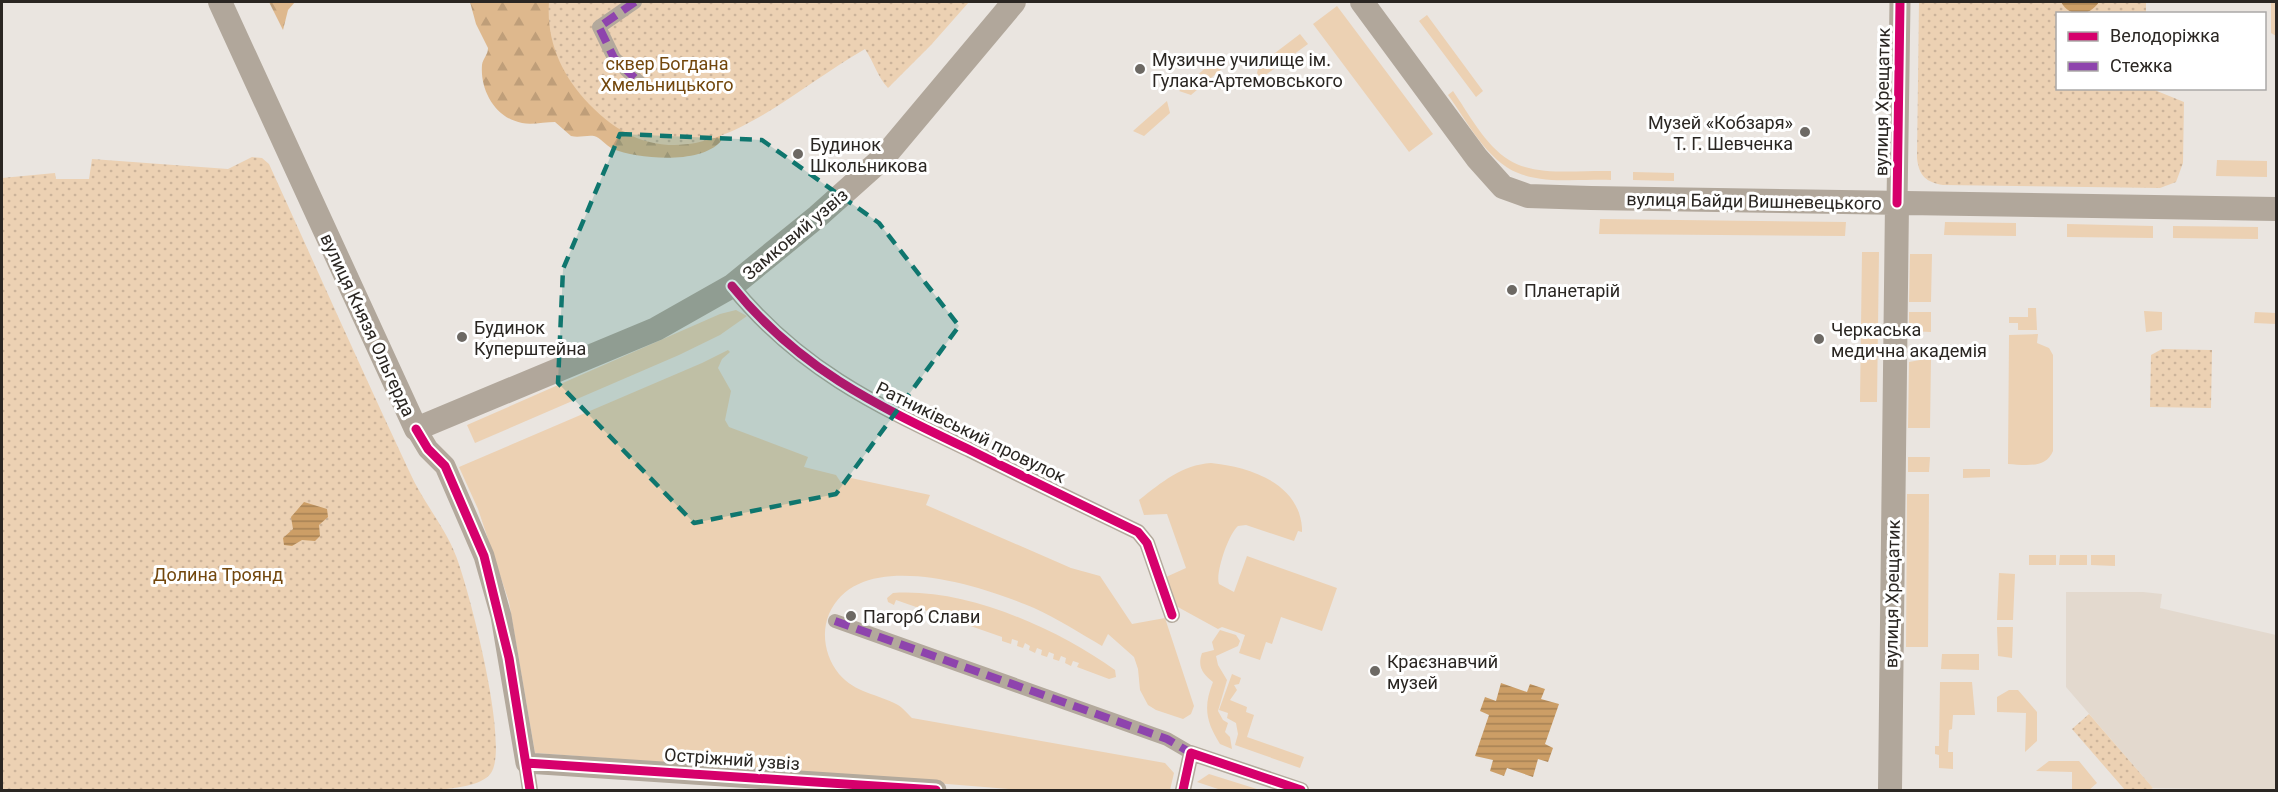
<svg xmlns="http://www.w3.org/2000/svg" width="2278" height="792" font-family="Roboto,sans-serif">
<defs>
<pattern id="forest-firs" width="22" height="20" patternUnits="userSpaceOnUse" patternTransform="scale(1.5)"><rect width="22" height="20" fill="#deb88d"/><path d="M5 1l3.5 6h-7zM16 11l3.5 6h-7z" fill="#bf9e79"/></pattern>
<pattern id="park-dots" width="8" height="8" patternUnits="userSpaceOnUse" patternTransform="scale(1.5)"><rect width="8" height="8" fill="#ecd1b3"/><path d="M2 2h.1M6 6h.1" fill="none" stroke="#cbb39a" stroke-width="1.8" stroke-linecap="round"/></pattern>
<pattern id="water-rules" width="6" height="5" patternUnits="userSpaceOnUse" patternTransform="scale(1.5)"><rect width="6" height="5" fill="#cc9e66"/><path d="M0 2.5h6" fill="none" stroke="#a68154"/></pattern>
</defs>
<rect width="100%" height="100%" fill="#eae5e0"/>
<!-- built -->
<path fill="#e3d9ce" d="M 2066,592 L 2143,592 L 2162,594 L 2160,608 L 2276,635 L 2276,790 L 2153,788 L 2066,687 Z"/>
<!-- grass -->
<path fill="#ecd1b3" d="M 2271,2 L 2276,2 L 2276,36 L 2271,33 Z
M 1337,6 L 1433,134 L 1409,152 L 1313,24 Z
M 1427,15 L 1483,91 L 1476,97 L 1419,21 Z
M 1300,34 L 1308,44 L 1260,79 L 1257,73 L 1259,65 Z
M 1217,58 L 1224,67 L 1191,95 L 1179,91 Z
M 1453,91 C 1469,114 1485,145 1509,160 C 1536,177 1580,170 1611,171 L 1611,180 C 1582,179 1545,184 1518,173 C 1487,161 1467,121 1448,95 Z
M 1167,101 L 1170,113 L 1144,136 L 1133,131 Z
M 2217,160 L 2267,161 L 2267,177 L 2216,176 Z
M 1633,172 L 1674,173 L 1674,181 L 1633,180 Z
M 1600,219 L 1846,222 L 1845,236 L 1599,234 Z
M 1945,222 L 2016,223 L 2016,236 L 1944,235 Z
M 2067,224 L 2153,226 L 2153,238 L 2067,237 Z
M 2173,226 L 2258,227 L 2258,239 L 2173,238 Z
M 1862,252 L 1879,252 L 1877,402 L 1860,402 Z
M 1910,254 L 1932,254 L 1931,302 L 1909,302 Z
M 2028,308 L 2036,308 L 2037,330 L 2018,330 L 2018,323 L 2009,323 L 2009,317 L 2028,317 Z
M 736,310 L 747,316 L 720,335 L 679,355 L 475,443 L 467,425 L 720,314 Z
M 2144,311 L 2162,312 L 2162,330 L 2146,332 Z
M 1909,312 L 1931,312 L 1931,332 L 1909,331 Z
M 2255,312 L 2276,313 L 2276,324 L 2254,323 Z
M 2038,334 L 2037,343 L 2049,348 L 2053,355 L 2053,451 C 2046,469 2024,465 2008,464 L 2009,335 Z
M 728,350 L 730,352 L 722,359 L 718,368 L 731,391 L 725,420 L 729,427 L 808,457 L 804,467 L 836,475 L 842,484 L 851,478 L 930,495 L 926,505 L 1071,568 L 1100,576 L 1132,624 L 1165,618 L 1194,706 L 1191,714 L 1183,719 L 1156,710 L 1148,705 L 1140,690 L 1138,669 L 1134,657 L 1108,634 L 1102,646 C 1080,633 1058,619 1034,608 C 983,586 859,545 829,614 C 821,633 825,657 839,674 C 855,693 878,694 898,705 C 903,708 908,714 912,718 L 1165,763 L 1174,773 L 1170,790 L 1021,790 L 750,768 L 696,760 L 689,764 L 535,753 L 509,602 L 478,509 L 459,467 L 702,363 Z
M 1931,358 L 1930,428 L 1908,428 L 1909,362 Z
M 1908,457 L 1930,457 L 1929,472 L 1908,472 Z
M 1211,463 C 1250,467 1299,483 1302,528 L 1302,532 L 1298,531 L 1294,541 L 1246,525 L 1238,526 C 1229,533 1215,573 1219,584 L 1234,592 L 1247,556 L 1337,588 L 1322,631 L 1281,617 L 1272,644 L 1266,642 L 1260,660 L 1239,653 L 1245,635 L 1222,627 L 1218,629 L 1176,606 L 1166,577 L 1186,568 L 1167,514 L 1144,515 L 1139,500 C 1162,482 1182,465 1211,463 Z
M 1963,469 L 1990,469 L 1990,477 L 1963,478 Z
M 1907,494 L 1929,494 L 1928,647 L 1906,647 Z
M 2029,555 L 2056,555 L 2056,565 L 2029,565 Z
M 2060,555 L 2087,555 L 2087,565 L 2059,565 Z
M 2091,555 L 2115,555 L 2115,566 L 2091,565 Z
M 1999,573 L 2015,574 L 2013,620 L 1997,620 Z
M 893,593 C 967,588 1056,628 1115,670 L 1116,677 L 1109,679 L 1077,667 L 1079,663 L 1073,661 L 1071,666 L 1065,663 L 1066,658 L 1061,656 L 1059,661 L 1053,659 L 1054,654 L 1049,652 L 1047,657 L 1041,655 L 1042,650 L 1037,648 L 1035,653 L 1029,650 L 1030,646 L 1025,643 L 1023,648 L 1017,646 L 1018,641 L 1012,639 L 1011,644 L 1002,641 L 1002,637 L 896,600 L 894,605 L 888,602 L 887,598 Z
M 1997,627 L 2013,627 L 2012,658 L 1998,656 Z
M 1220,630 L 1236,635 L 1240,641 L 1238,646 L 1216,656 L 1218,665 L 1227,680 L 1218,711 L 1223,720 L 1228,723 L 1225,732 L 1230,737 L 1232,749 L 1220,744 C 1206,722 1203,707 1213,682 C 1203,674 1197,667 1202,653 L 1214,650 L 1212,642 Z
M 1942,654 L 1979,654 L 1979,670 L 1941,669 Z
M 1232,674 L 1241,678 L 1239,684 L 1234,685 L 1237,690 L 1230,700 L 1247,707 L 1246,712 L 1254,715 L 1247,737 L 1304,757 L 1300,768 L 1235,745 L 1238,734 L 1236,723 L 1227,718 L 1228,713 L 1219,710 Z
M 1940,682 L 1972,682 L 1975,715 L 1953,715 L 1952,729 L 1949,730 L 1948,752 L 1953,752 L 1953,769 L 1939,768 L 1939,755 L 1935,754 L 1935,746 L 1939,746 Z
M 2009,690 L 2018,690 L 2037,712 L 2037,741 L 2025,752 L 2026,713 L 1997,712 L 1997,697 Z
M 2049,761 L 2079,761 L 2097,783 L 2089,790 L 2072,790 L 2072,772 L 2036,771 Z
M 1209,774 L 1260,790 L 1221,790 L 1197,782 Z"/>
<!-- forest -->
<path fill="url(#forest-firs)" d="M 269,2 L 295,2 L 288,10 L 283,30 Z
M 470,2 L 563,2 L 721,128 L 721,141 C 701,165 638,159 613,149 C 606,146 600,137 594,136 C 586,135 579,138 571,136 L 555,122 C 545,122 532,125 522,123 C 495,118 480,90 482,65 C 483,58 488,55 488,48 L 476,24 Z"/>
<!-- park -->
<path fill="url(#park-dots)" d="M 549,2 L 969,2 L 931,45 L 888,88 C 877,76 874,62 865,49 C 778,98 684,203 589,104 C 562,76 546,41 549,2 Z
M 1919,2 L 2146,2 L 2146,13 L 2058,14 L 2058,88 L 2152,89 L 2184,102 L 2183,163 L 2176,182 L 2160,188 L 1943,185 C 1926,182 1919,176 1917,158 Z
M 252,157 L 262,158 L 269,164 C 316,267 362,371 410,473 C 423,502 445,527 456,556 C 469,589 510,746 491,773 C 481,787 452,788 436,790 L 2,790 L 2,178 L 55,173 L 56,179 L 89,179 L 92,159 L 228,169 Z
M 2162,349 L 2212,350 L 2211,408 L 2150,407 L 2151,355 Z
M 2089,714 L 2153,788 L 2149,790 L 2125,790 L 2072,729 Z"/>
<!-- water -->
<path fill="url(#water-rules)" d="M 2061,2 L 2099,2 C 2089,17 2070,18 2061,2 Z
M 304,502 L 327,509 L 328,517 L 319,525 L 320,536 L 315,541 L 302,540 L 292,546 L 284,545 L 283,538 L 293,529 L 291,517 Z
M 1501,683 L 1527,692 L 1530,684 L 1545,689 L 1541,699 L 1559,704 L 1545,744 L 1553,748 L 1548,762 L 1538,759 L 1533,777 L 1507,768 L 1504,776 L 1490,771 L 1493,760 L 1475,756 L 1489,715 L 1480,711 L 1485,697 L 1496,701 Z"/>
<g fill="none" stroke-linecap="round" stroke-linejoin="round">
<!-- pedestrian -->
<path stroke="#b3a99c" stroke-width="14" d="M 635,2 L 599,27 L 614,58 L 644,87
M 835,621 L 1167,739 L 1191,753"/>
<!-- minor -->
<path stroke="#b3a99c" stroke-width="16" d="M 732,286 C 799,369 876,405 970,450 C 1026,478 1082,505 1138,532 L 1147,543 L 1172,615
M 526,763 L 530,790
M 1183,790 L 1191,753 L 1301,790"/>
<!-- tertiary -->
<path stroke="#b3a99c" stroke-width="21" d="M 1897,203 L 1900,2
M 416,429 L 428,449 L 445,466 L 484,556 L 501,616 L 526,763 L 936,790"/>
<!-- secondary -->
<path stroke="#b1a79b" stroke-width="24" d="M 220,2 L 416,429 L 656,329 L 732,286 L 818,216 L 884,157 L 1014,2
M 1362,2 L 1477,158 L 1503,187 L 1528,196 L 1591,198 L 2276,209
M 1890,790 L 1897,203"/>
<!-- quiet -->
<path stroke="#8e44ad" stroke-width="8" stroke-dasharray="15 8" stroke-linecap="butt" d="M 635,2 L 599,27 L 614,58 L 644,87
M 835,621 L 1167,739 L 1191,753"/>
<!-- cycleway casing -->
<g stroke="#fff" stroke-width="13">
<path id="cycleway" d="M 1897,203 L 1900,2
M 732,286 C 799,369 876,405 970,450 C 1026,478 1082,505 1138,532 L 1147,543 L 1172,615
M 416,429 L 428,449 L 445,466 L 484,556 L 509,658 L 530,790
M 526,763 L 936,790
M 1183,790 L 1191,753 L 1301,790"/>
</g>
<!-- cycleway -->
<use href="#cycleway" stroke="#d6006c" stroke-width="9"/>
</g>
<!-- marked area -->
<path fill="#0f766e" fill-opacity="0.2" stroke="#0f766e" stroke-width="4.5" stroke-dasharray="12 8" stroke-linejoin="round" d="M 620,134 L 762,140 L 879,223 L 959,326 L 836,494 L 694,523 L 558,383 L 563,269 Z"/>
<!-- markers -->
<g fill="#6d6964" stroke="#fff" stroke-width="2">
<circle cx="1140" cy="69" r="6"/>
<circle cx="1805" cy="132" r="6"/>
<circle cx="798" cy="154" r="6"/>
<circle cx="1512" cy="290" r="6"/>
<circle cx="462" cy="337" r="6"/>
<circle cx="1819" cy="339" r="6"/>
<circle cx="851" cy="616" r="6"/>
<circle cx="1375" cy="671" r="6"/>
</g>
<g text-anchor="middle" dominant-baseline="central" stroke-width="6" stroke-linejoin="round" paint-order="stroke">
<!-- poi labels -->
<g font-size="18" fill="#2a2622" stroke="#fff" text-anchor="start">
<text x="1152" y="59">Музичне училище ім.<tspan x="1152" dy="21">Гулака-Артемовського</tspan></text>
<text x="1793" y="122" text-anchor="end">Музей «Кобзаря»<tspan x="1793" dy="21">Т. Г. Шевченка</tspan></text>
<text x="810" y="144">Будинок<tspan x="810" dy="21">Школьникова</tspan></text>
<text x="1524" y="290">Планетарій</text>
<text x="474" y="327">Будинок<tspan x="474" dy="21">Куперштейна</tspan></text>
<text x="1831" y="329">Черкаська<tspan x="1831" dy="21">медична академія</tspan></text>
<text x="863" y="616">Пагорб Слави</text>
<text x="1387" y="661">Краєзнавчий<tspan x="1387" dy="21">музей</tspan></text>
</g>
<!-- park labels -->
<g font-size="18" fill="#72470d" stroke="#fff">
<text x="667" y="63">сквер Богдана<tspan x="667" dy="21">Хмельницького</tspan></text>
<text x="218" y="574">Долина Троянд</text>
</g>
<!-- street labels -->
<g font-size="18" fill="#2a2622" stroke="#fff">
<text transform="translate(1882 102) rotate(-89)">вулиця Хрещатик</text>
<text transform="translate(1754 201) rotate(1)">вулиця Байди Вишневецького</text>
<text transform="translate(795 234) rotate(-40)">Замковий узвіз</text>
<text transform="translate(368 325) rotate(65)">вулиця Князя Ольгерда</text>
<text transform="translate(971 432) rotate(26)">Ратниківський провулок</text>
<text transform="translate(1892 594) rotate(-89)">вулиця Хрещатик</text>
<text transform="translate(732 759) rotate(4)">Остріжний узвіз</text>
</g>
</g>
<!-- border -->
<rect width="2278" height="792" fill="none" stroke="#2a2622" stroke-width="6"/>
<!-- legend -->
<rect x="2056" y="12" width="210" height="78" fill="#ffffff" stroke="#aaa8a7" stroke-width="1.5"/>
<rect x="2068" y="32" width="30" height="9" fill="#d6006c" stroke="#aaa8a7" stroke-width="1.5"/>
<text x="2110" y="42" font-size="18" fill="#2a2622">Велодоріжка</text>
<rect x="2068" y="62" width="30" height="9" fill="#8e44ad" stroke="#aaa8a7" stroke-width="1.5"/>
<text x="2110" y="72" font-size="18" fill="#2a2622">Стежка</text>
</svg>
